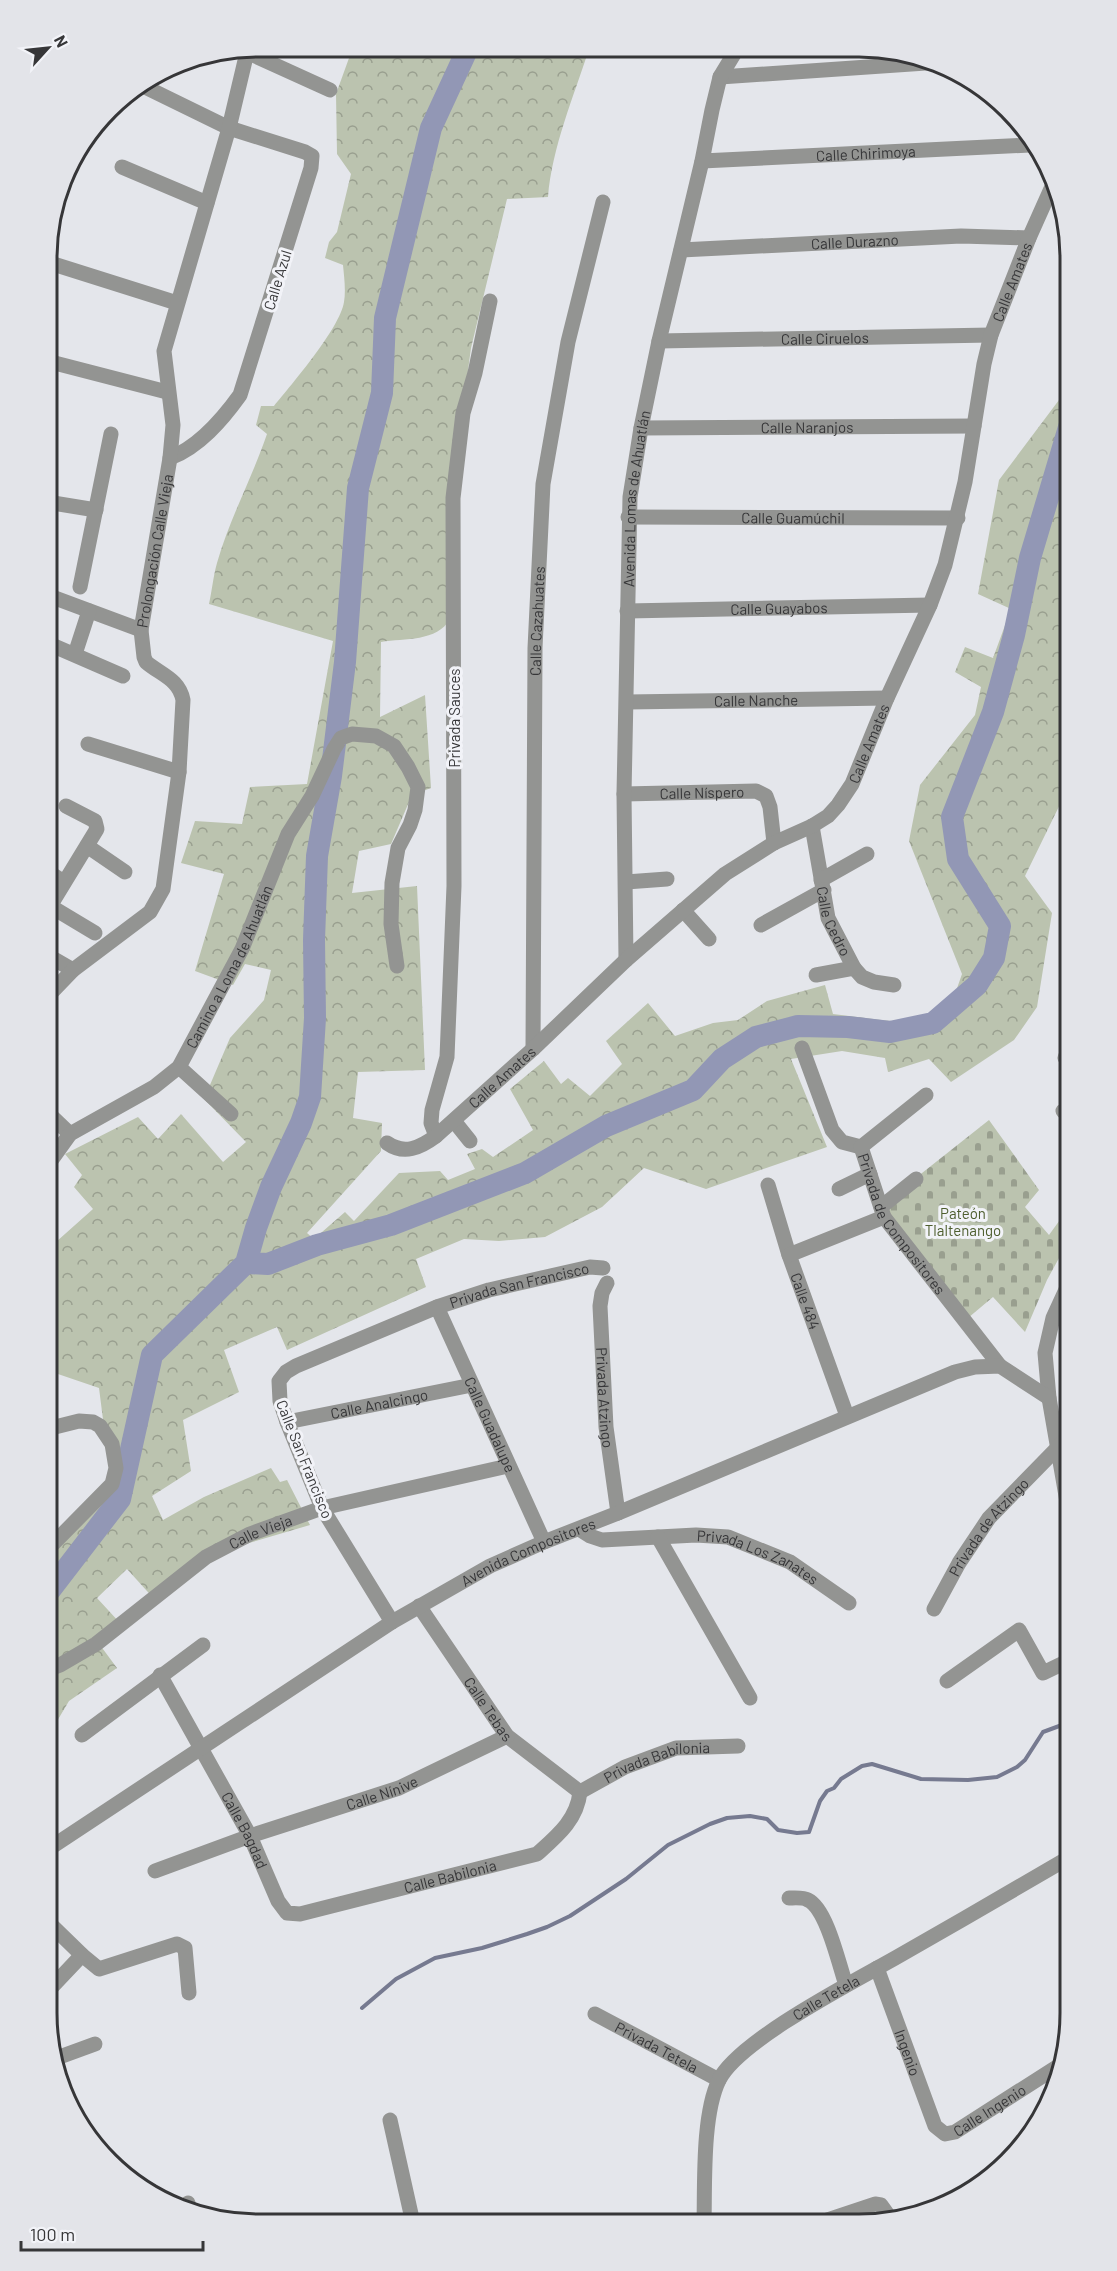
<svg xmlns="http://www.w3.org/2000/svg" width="1117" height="2271" font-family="Barlow,sans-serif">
<defs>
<pattern id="forest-crowns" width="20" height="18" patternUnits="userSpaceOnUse" patternTransform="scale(1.5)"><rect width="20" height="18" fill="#bbc3af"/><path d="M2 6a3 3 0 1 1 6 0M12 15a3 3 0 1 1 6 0" fill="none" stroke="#999f8f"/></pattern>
<pattern id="cemetery-stones" width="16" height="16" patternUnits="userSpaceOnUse" patternTransform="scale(1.5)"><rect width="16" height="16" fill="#bbc3af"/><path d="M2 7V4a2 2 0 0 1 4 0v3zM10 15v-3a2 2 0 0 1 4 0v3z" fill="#999f8f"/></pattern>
</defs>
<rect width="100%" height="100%" fill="#e4e6eb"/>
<!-- forest -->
<path fill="url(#forest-crowns)" d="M 353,47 L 589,49 C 574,96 552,147 548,197 L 507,199 L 471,348 L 458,444 L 450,619 C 437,642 405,638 381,642 L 380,717 L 425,695 L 431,788 L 412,795 L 391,844 L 359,851 L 352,893 L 417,886 L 425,1070 L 358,1072 L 353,1118 L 382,1123 L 381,1151 L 307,1233 L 314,1239 L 345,1212 L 354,1221 L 399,1173 L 440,1171 L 448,1180 L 475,1169 L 467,1154 L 482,1149 L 493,1157 L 533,1130 L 510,1089 L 544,1061 L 561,1084 L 568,1078 L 590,1096 L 622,1064 L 606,1041 L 648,1003 L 675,1036 L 713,1023 L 738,1020 L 767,1001 L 825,985 L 833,1014 L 906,1023 L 927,1016 L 955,994 L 962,974 L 909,841 L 920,785 L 975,715 L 981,687 L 955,672 L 965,647 L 993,658 L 1011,609 L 978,594 L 999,480 L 1065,392 L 1070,378 L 1070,788 L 1068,788 L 1025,876 L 1052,913 L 1037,1007 L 1014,1040 L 951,1082 L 929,1059 L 888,1072 L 885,1058 L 842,1051 L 791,1059 L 827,1147 L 706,1189 L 644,1168 L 602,1207 L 545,1237 L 499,1241 L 464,1239 L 416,1259 L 426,1287 L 287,1350 L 277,1327 L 224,1350 L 239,1392 L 183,1420 L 191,1471 L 152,1496 L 163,1520 L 204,1497 L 271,1468 L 280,1482 L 287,1480 L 310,1525 L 225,1550 L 156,1601 L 127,1569 L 97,1598 L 120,1623 L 97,1641 L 117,1668 L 69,1701 L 47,1738 L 47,1558 L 112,1490 L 99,1388 L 55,1373 L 47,1250 L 93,1209 L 74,1187 L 82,1175 L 65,1154 L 138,1117 L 158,1139 L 181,1114 L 223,1162 L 246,1142 L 204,1099 L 230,1038 L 264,1000 L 271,970 L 245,964 L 233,985 L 195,971 L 224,874 L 181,863 L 195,821 L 242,824 L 250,787 L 307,784 L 333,641 L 209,604 C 212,591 213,577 217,563 C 229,520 252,478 267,434 L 256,425 L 261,406 L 274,406 C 292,384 340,328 344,302 C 346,290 344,276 343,265 L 325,258 L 329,242 L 337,232 L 351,174 L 337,154 L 336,94 Z
M 1070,264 L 1070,290 L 1059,280 Z"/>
<!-- cemetery -->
<path fill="url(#cemetery-stones)" d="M 989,1120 L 1039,1190 L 1025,1207 L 1049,1235 L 1062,1217 L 1070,1225 L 1070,1238 L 1047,1280 L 1025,1332 L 993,1297 L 962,1323 L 885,1217 L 874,1211 Z"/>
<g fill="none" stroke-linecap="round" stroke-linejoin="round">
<!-- stream -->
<path stroke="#767a90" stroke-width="4" d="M 362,2008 L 396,1979 L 435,1958 L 482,1948 L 527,1934 L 547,1927 L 570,1916 L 626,1879 L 668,1845 L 710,1824 L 727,1818 L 750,1816 L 767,1819 L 778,1830 L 797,1833 L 809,1832 L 820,1801 L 827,1791 L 834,1788 L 841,1779 L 862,1766 L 872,1764 L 921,1779 L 968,1780 L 997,1777 L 1017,1767 L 1025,1760 L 1043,1732 L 1070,1722"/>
<!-- river -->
<path stroke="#9297b5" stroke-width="22" d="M 468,48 L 431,128 L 385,318 L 382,393 L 358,488 L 345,662 L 331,776 L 317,856 L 314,940 L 315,1018 L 310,1097 L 301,1123 L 271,1187 L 256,1228 L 246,1263 L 268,1264 L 317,1245 L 391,1225 L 525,1173 L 606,1126 L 693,1090 L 722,1059 L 756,1037 L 798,1026 L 848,1027 L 890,1032 L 933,1023 L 977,985 L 994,958 L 1000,926 L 958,859 L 952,817 L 993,712 L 1014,635 L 1030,558 L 1070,424
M 47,1594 L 120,1499 L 152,1355 L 246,1263"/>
<!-- minor -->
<g stroke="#939492" stroke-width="15">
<path d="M 242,50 L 330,90"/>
<path d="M 720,77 L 926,63"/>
<path d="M 141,85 L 229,128 L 305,152 L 312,156 L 311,168 L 240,395 C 222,420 199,447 170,458"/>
<path id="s1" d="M 702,161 L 1030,145"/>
<path d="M 122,167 L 207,203"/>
<path id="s2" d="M 681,250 L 961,236 L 1029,238"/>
<path d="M 47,262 L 177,303"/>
<path id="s3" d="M 659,341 L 991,335"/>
<path d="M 47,361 L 167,392"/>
<path id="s4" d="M 641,428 L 974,426"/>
<path d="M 47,502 L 96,510"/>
<path id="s5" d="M 628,517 L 958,518"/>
<path d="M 80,587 L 111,434"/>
<path d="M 47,595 L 141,630"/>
<path id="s6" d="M 627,611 L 930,605"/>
<path d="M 47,643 L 123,676"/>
<path d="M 75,654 L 89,611"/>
<path id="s7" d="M 627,702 L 887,698"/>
<path d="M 88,744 L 179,772"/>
<path id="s8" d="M 624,794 L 756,791 L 766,796 L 770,807 L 774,843"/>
<path id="s9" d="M 812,826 L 828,918 L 854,968 L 862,977 L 874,982 L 894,985"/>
<path d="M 87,846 L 125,872"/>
<path d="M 47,871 L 64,882"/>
<path d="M 821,880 L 867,854"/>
<path d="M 626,882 L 667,879"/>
<path d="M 50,906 L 95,933"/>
<path d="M 683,910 L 709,939"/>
<path d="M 47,911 L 97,829 L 95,821 L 66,806"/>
<path d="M 761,925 L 824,890"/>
<path d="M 47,955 L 73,970"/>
<path id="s10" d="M 626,960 L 624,794 L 630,497 L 641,428 L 659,341 L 702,161 L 712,110 L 720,77 L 737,49"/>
<path d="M 816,975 L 854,968"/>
<path id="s11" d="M 47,997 L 73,970 L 150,912 L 163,889 L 179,772 L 183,700 C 179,679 161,675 146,662 L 144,657 L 141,630 L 170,458 L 173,425 L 164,351 L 229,128 L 248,48"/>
<path d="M 802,1048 L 832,1130 L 842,1142 L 861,1147"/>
<path id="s12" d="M 533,1049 L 535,648 L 543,484 L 568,342 L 603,202"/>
<path d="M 1065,1058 L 1070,1046"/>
<path d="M 179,1067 L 231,1114"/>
<path d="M 1063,1111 L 1070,1117"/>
<path d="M 47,1112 L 70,1134"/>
<path d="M 454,1121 L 470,1141"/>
<path d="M 436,1136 L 431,1123 L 432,1110 L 447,1057 L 454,886 L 453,498 L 463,413 L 475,373 L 490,301"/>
<path id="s13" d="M 387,1143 C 404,1155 420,1148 436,1136 L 533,1049 L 626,960 L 725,874 L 774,843 L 812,826 L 828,816 L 838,805 L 852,784 L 887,698 L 930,605 L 945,565 L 965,482 L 984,364 L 991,335 L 1029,238 L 1054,182"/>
<path id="s14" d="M 861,1147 L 884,1217 L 1000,1366"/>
<path d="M 861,1147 L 926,1095"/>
<path id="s15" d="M 47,1166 L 70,1134 L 154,1087 L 179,1067 L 242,949 L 288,834 L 312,796 L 334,749 L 341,738 L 352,734 L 376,736 L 394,746 L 408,767 L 418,787 L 415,810 L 410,825 L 398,848 L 392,883 L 391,924 L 397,966"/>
<path id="s16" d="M 768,1185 L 789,1255 L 847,1416"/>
<path d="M 839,1189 L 870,1174"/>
<path d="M 881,1207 L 916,1179"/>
<path d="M 789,1255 L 884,1217"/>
<path id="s17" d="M 607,1283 L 602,1293 L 600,1306 L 606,1427 L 618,1513"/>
<path id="s18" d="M 437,1307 L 544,1542"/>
<path id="s19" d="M 287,1422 L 472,1385"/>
<path d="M 1070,1519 L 1049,1398 L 1045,1353 L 1053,1318 L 1070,1281"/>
<path id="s20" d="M 579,1529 L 590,1536 L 602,1540 L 696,1535 L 728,1537 L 790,1562 L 849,1603"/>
<path d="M 658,1537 L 750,1698"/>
<path d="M 47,1550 L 112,1484 L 116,1468 L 112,1444 L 100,1426 L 93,1422 L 79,1421 L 47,1429"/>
<path id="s21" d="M 419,1606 L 507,1736 L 580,1792"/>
<path id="s22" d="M 934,1609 L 959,1563 L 989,1518 L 1070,1435"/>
<path id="s23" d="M 392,1622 L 322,1508 L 287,1422 L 280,1401 L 279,1381 L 286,1372 L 296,1366 L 437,1307 L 489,1290 L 590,1267 L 603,1268"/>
<path id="s24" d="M 47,1670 L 60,1665 L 96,1644 L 206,1557 L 250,1534 L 322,1508 L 508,1466"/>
<path id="s25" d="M 160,1675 L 250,1836 L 278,1901 L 287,1913 L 300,1914 L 537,1854 C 557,1836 577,1820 580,1792"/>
<path d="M 947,1681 L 1019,1630 L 1043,1673 L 1070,1660"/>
<path d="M 82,1735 L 203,1645"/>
<path id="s26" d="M 580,1792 L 625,1767 L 676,1748 L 738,1746"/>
<path id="s27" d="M 47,1850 L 392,1622 L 490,1566 L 544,1542 L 618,1513 L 955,1372 L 975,1367 L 1000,1366 L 1049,1398"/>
<path id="s28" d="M 155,1871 L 250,1836 L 399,1788 L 507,1736"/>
<path d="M 789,1898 C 794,1898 803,1897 808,1900 C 827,1909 839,1965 846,1985"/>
<path d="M 47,1921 L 82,1955 L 99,1969 L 177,1944 L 185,1948 L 189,1993"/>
<path id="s29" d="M 877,1968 L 935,2126 L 945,2134 L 955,2132 L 1063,2063"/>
<path d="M 47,1992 L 82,1955"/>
<path id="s30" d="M 595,2014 L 719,2080"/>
<path d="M 54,2059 L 95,2044"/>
<path d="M 390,2120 L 413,2223"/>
<path d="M 188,2203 L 190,2211"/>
<path id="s31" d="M 704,2224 C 705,2184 702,2115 719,2080 C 739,2040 855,1981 897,1957 C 955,1924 1012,1891 1070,1857"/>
<path d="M 815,2224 L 875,2204 L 881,2205 L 891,2219"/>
</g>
</g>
<g text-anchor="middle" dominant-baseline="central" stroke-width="6" stroke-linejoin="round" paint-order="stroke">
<!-- street labels -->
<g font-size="15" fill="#363638" stroke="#f2f3f8">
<text stroke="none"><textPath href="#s1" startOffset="164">Calle Chirimoya</textPath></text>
<text stroke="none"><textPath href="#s2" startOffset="174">Calle Durazno</textPath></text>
<text transform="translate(277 280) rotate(-73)">Calle Azul</text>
<text stroke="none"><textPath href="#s13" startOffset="1132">Calle Amates</textPath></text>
<text stroke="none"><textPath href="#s3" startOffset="166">Calle Ciruelos</textPath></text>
<text stroke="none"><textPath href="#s4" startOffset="166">Calle Naranjos</textPath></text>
<text stroke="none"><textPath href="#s10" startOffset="462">Avenida Lomas de Ahuatlán</textPath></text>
<text stroke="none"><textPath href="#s5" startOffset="165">Calle Guamúchil</textPath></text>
<text stroke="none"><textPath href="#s11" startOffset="518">Prolongación Calle Vieja</textPath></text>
<text stroke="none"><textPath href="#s6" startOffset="152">Calle Guayabos</textPath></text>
<text stroke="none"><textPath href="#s12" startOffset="428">Calle Cazahuates</textPath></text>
<text stroke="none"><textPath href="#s7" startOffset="129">Calle Nanche</textPath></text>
<text transform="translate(454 718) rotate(-90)">Privada Sauces</text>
<text stroke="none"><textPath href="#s13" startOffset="646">Calle Amates</textPath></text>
<text stroke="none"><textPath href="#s8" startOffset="78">Calle Níspero</textPath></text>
<text stroke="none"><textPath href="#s9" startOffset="98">Calle Cedro</textPath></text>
<text stroke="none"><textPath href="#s15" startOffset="280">Camino a Loma de Ahuatlán</textPath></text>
<text stroke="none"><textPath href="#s13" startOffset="142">Calle Amates</textPath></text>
<text stroke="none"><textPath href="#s14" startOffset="88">Privada de Compositores</textPath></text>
<text stroke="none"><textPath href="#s23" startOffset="530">Privada San Francisco</textPath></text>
<text stroke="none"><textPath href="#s16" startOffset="122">Calle 484</textPath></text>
<text stroke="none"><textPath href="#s17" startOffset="116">Privada Atzingo</textPath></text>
<text stroke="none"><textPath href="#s19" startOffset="94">Calle Analcingo</textPath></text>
<text stroke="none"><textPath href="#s18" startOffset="129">Calle Guadalupe</textPath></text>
<text transform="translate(305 1459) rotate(68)">Calle San Francisco</text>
<text stroke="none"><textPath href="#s22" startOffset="99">Privada de Atzingo</textPath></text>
<text stroke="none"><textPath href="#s24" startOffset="256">Calle Vieja</textPath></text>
<text stroke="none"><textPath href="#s27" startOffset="567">Avenida Compositores</textPath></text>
<text stroke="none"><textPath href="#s20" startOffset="186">Privada Los Zanates</textPath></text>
<text stroke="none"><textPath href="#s21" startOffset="124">Calle Tebas</textPath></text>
<text stroke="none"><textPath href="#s26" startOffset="84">Privada Babilonia</textPath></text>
<text stroke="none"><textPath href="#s28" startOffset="240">Calle Nínive</textPath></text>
<text stroke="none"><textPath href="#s25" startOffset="177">Calle Bagdad</textPath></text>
<text stroke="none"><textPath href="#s25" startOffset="438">Calle Babilonia</textPath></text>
<text stroke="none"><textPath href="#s31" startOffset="282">Calle Tetela</textPath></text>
<text stroke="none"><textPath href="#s30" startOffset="70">Privada Tetela</textPath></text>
<text stroke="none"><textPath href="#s29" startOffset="90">Ingenio</textPath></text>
<text stroke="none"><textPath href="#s29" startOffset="232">Calle Ingenio</textPath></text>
</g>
<!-- park labels -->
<g font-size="15" fill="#4e5e2e" stroke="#f2f3f8">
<text x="963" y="1213">Pateón<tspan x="963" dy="17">Tlaltenango</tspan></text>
</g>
</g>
<!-- crop -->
<path d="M0 0H1117V2271H0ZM258 57H859A201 201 0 0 1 1060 258V2013A201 201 0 0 1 859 2214H258A201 201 0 0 1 57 2013V258A201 201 0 0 1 258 57Z" fill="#e3e4e9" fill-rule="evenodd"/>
<path fill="none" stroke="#363638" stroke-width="3" d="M258 57H859A201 201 0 0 1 1060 258V2013A201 201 0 0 1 859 2214H258A201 201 0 0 1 57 2013V258A201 201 0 0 1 258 57Z"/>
<!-- north arrow -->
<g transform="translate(48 48) rotate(63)" stroke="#f2f3f8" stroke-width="4.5" paint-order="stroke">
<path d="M0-4.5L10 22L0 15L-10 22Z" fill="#363638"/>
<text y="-9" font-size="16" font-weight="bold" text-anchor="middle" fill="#363638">N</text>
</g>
<!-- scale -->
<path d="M21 2241v9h182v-9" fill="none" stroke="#363638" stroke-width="3"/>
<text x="30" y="2241" font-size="18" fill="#363638" stroke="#f2f3f8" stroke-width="4.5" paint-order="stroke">100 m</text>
</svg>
